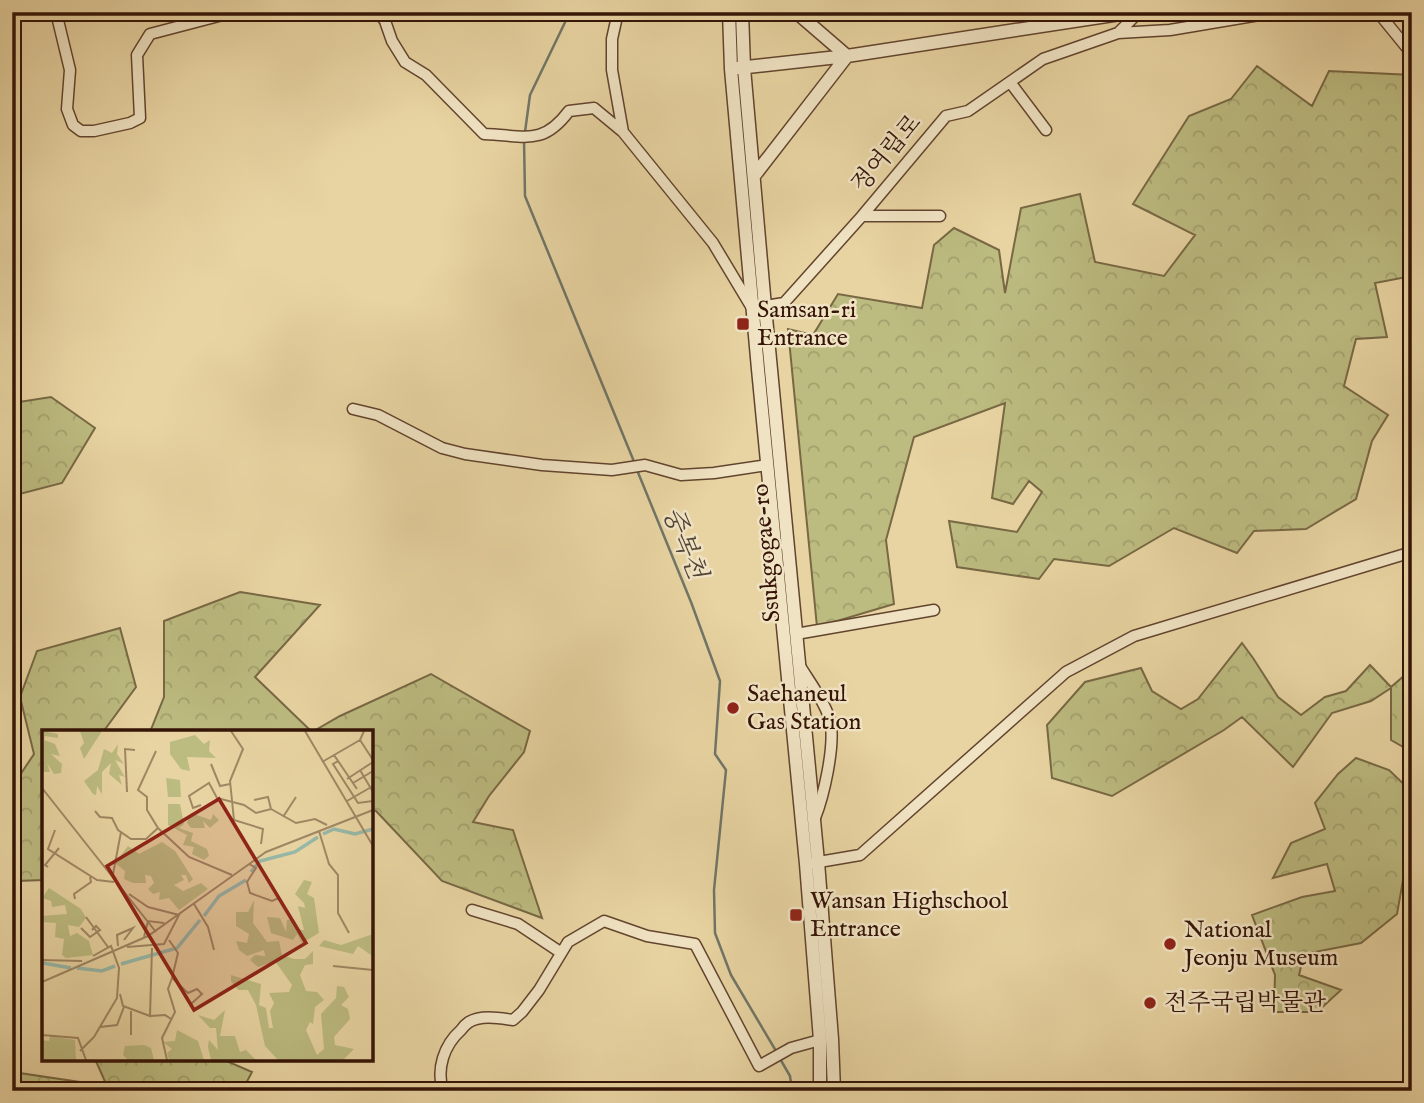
<svg xmlns="http://www.w3.org/2000/svg" width="1424" height="1103" font-family="'IM FELL English','Noto Serif KR',serif">
<defs>
<pattern id="forest-crowns" width="20" height="18" patternUnits="userSpaceOnUse" patternTransform="scale(1.75)"><rect width="20" height="18" fill="#bcbb80"/><path d="M2 6a3 3 0 1 1 6 0M12 15a3 3 0 1 1 6 0" fill="none" stroke="#a2a06d"/></pattern>
</defs>
<rect width="100%" height="100%" fill="#e8d4a2"/>
<filter id="stains"><feTurbulence type="fractalNoise" baseFrequency=".00286" numOctaves="4"/><feColorMatrix values="0 0 0 0 .2 0 0 0 0 .09 0 0 0 0 .02 0 0 0 .5 -.17"/></filter>
<radialGradient id="worn" r=".72"><stop offset=".6" stop-color="#630" stop-opacity="0"/><stop offset="1" stop-color="#630" stop-opacity=".3"/></radialGradient>
<!-- forest -->
<path fill="url(#forest-crowns)" stroke="#786844" stroke-width="2" d="M 1257,66 L 1312,106 L 1329,71 L 1412,75 L 1412,276 L 1375,283 L 1387,337 L 1356,339 L 1344,386 L 1388,415 L 1372,441 L 1356,499 L 1306,529 L 1254,531 L 1237,553 L 1174,528 L 1109,566 L 1054,559 L 1039,579 L 957,567 L 949,521 L 1017,532 L 1042,492 L 1029,481 L 1013,504 L 992,498 L 1005,403 L 914,437 L 886,540 L 894,604 L 817,627 L 788,329 L 813,335 L 838,294 L 922,308 L 934,245 L 954,228 L 999,250 L 1005,293 L 1021,208 L 1080,194 L 1095,262 L 1164,276 L 1195,235 L 1133,204 L 1189,116 L 1231,99 Z
M 51,397 L 95,428 L 62,483 L 12,496 L 12,403 Z
M 240,592 L 320,605 L 255,677 L 312,732 L 340,716 L 431,674 L 530,731 L 524,752 L 489,796 L 473,822 L 513,830 L 542,918 L 442,881 L 376,811 L 371,810 L 371,732 L 150,732 L 164,697 L 164,621 Z
M 120,628 L 136,687 L 103,732 L 44,732 L 44,880 L 16,881 L 12,884 L 12,787 L 34,754 L 20,697 L 37,651 Z
M 1242,643 L 1253,658 L 1278,697 L 1301,715 L 1325,697 L 1346,691 L 1370,665 L 1391,687 L 1412,669 L 1412,752 L 1391,740 L 1391,688 L 1371,701 L 1332,713 L 1293,767 L 1242,717 L 1224,730 L 1112,796 L 1052,778 L 1047,725 L 1085,682 L 1141,668 L 1152,691 L 1181,709 L 1198,699 Z
M 1356,758 L 1389,770 L 1412,792 L 1412,850 L 1408,852 L 1397,914 L 1361,943 L 1304,954 L 1299,975 L 1341,990 L 1317,1012 L 1274,1012 L 1275,975 L 1252,915 L 1302,897 L 1335,891 L 1327,864 L 1273,878 L 1291,843 L 1325,829 L 1315,803 L 1338,774 Z
M 95,1059 L 222,1059 L 252,1072 L 242,1091 L 16,1091 L 19,1073 L 107,1086 Z"/>
<g fill="none" stroke-linecap="round" stroke-linejoin="round">
<!-- stream -->
<path stroke="#707668" stroke-width="2.5" d="M 525,132 L 530,95 L 570,12
M 524,139 L 525,196 L 635,464
M 637,470 L 691,602 L 720,681 L 715,754 L 726,770 L 714,890 L 715,933 L 731,975 L 776,1051
M 779,1057 L 790,1076 L 792,1091"/>
<!-- minor casing -->
<g stroke="#62442e" stroke-width="13">
<path id="minor" d="M 56,12 L 70,70 L 67,109 L 73,125 L 81,131 L 94,131 L 130,123 L 140,118 L 137,55 L 150,34 L 234,12
M 378,12 L 385,21 L 392,41 L 405,62 L 426,75 L 484,134 C 524,135 542,147 569,111 L 594,108 L 623,132 L 713,243 L 752,308 L 784,303 L 862,216 L 946,116 L 968,111 L 1043,59 L 1118,33 L 1170,30 L 1278,12
M 618,12 L 612,39 L 612,70 L 623,132
M 1374,12 L 1381,16 L 1412,54
M 1118,33 L 1139,12
M 1010,82 L 1046,130
M 862,216 L 940,216
M 353,409 L 378,415 L 442,448 L 465,454 L 542,465 L 612,470 L 645,465 L 681,475 L 714,473 L 767,465
M 796,634 L 934,610
M 800,666 C 809,681 829,708 831,725 C 834,750 824,795 815,818
M 813,863 L 860,855 L 1066,672 L 1134,636 L 1412,552
M 472,910 L 518,924 L 560,952
M 443,1091 C 436,1069 444,1045 461,1030 C 463,1027 466,1024 469,1022 C 482,1015 498,1018 513,1020 L 522,1012 L 539,990 L 568,942 L 604,921 L 647,936 L 695,944 L 759,1066 L 791,1048 L 820,1040"/>
</g>
<!-- tertiary casing -->
<g stroke="#62442e" stroke-width="15">
<path id="tertiary" d="M 729,12 L 731,69 L 758,369 L 806,864 L 820,1040 L 820,1091
M 742,12 L 744,68 L 765,307 L 818,862 L 832,1039 L 834,1091
M 738,68 L 847,56 L 1133,12
M 754,176 L 847,56 L 796,12"/>
</g>
<!-- minor -->
<use href="#minor" stroke="#f0e3c3" stroke-width="10"/>
<!-- tertiary -->
<use href="#tertiary" stroke="#f0e3c3" stroke-width="12"/>
</g>
<!-- markers -->
<g fill="#8f2418" stroke="#f0e3c3" stroke-width="2.5">
<rect x="736" y="317" width="14" height="14" rx="3.5"/>
<circle cx="733" cy="708" r="7"/>
<rect x="789" y="908" width="14" height="14" rx="3.5"/>
<circle cx="1170" cy="944" r="7"/>
<circle cx="1150" cy="1003" r="7"/>
</g>
<g text-anchor="middle" dominant-baseline="central" stroke-width="5" stroke-linejoin="round" paint-order="stroke">
<!-- street labels -->
<g font-size="24" fill="#351407" stroke="#f0e3c3">
<text transform="translate(887 154) rotate(-50)">정여립로</text>
<text transform="translate(767 553) rotate(-95)">Ssukgogae-ro</text>
</g>
<!-- poi labels -->
<g font-size="24" fill="#351407" stroke="#f0e3c3" text-anchor="start">
<text x="757" y="310">Samsan-ri<tspan x="757" dy="28">Entrance</tspan></text>
<text x="747" y="694">Saehaneul<tspan x="747" dy="28">Gas Station</tspan></text>
<text x="810" y="901">Wansan Highschool<tspan x="810" dy="28">Entrance</tspan></text>
<text x="1184" y="930">National<tspan x="1184" dy="28">Jeonju Museum</tspan></text>
<text x="1164" y="1003">전주국립박물관</text>
</g>
<!-- water labels -->
<g font-size="26" font-style="italic" fill="#524537" stroke="#f0e3c3">
<text transform="translate(684 543) rotate(68)">중복천</text>
</g>
</g>
<!-- overview -->
<g transform="translate(42 730)">
<rect width="331" height="331" fill="#e8d4a2"/>
<path d="M 0,1 L 16,4 L 16,8 L 3,6 L 2,10 L 13,14 L 18,26 L 9,24 L 20,34 L 19,43 L 12,44 L 5,33 L 8,42 L 0,42 ZM 38,1 L 60,1 L 42,29 L 38,18 L 42,13 ZM 153,5 L 162,14 L 168,10 L 167,21 L 174,28 L 145,27 L 148,41 L 139,39 L 128,24 L 128,12 ZM 76,14 L 75,24 L 82,34 L 73,30 L 83,47 L 77,45 L 80,55 L 67,44 L 69,33 L 60,42 L 60,64 L 55,56 L 54,65 L 51,64 L 42,51 L 56,40 L 62,19 L 70,23 ZM 124,48 L 138,50 L 139,67 L 126,67 ZM 126,74 L 138,74 L 142,94 L 137,98 L 151,103 L 149,111 L 165,119 L 167,126 L 162,130 L 150,124 L 152,117 L 141,115 L 145,105 L 126,95 ZM 149,83 L 169,90 L 171,84 L 177,90 L 168,98 L 161,91 L 163,98 L 149,98 L 145,93 ZM 120,112 L 133,121 L 151,149 L 147,153 L 144,145 L 139,145 L 142,150 L 132,155 L 141,161 L 159,153 L 166,159 L 137,180 L 127,168 L 117,170 L 118,162 L 111,164 L 106,159 L 112,153 L 109,146 L 103,145 L 104,153 L 91,153 L 82,149 L 83,141 L 73,133 L 86,116 L 97,124 ZM 262,150 L 270,152 L 265,164 L 272,168 L 277,203 L 260,213 L 255,204 L 251,210 L 229,203 L 225,187 L 238,188 L 244,202 L 245,190 L 252,189 L 255,200 L 262,200 L 256,176 L 263,178 L 262,173 L 253,164 ZM 7,158 L 39,179 L 44,188 L 37,197 L 26,195 L 28,206 L 35,203 L 47,211 L 51,225 L 24,228 L 20,225 L 22,209 L 13,207 L 14,193 L 0,192 L 0,186 L 25,184 L 23,175 L 10,177 L 9,171 L 0,168 ZM 212,170 L 211,193 L 225,212 L 237,211 L 240,225 L 252,229 L 263,229 L 271,221 L 271,234 L 263,235 L 258,245 L 264,261 L 275,262 L 282,270 L 273,277 L 271,294 L 268,292 L 264,300 L 275,325 L 282,319 L 279,284 L 294,268 L 295,256 L 302,257 L 307,267 L 299,275 L 306,279 L 308,289 L 292,307 L 293,315 L 312,319 L 301,330 L 236,330 L 223,316 L 214,275 L 206,260 L 196,260 L 189,251 L 189,245 L 219,254 L 217,275 L 224,278 L 227,298 L 231,298 L 228,281 L 232,273 L 227,263 L 247,262 L 250,255 L 233,231 L 216,237 L 208,230 L 213,225 L 223,226 L 222,220 L 205,226 L 197,220 L 194,211 L 205,213 L 207,204 L 194,196 L 194,182 L 206,182 ZM 331,204 L 329,225 L 316,216 L 311,224 L 277,216 L 282,210 L 299,215 ZM 183,280 L 178,306 L 193,306 L 198,322 L 204,320 L 214,330 L 169,330 L 166,317 L 167,310 L 176,320 L 174,298 L 168,298 L 156,285 L 172,290 ZM 135,300 L 156,311 L 162,330 L 127,330 L 125,323 L 130,319 L 121,312 L 133,311 ZM 8,306 L 33,310 L 34,330 L 0,330 L 0,310 L 7,311 ZM 102,315 L 109,318 L 112,330 L 86,330 L 81,325 L 83,316 Z" fill="#bcbb80"/>
<path fill="none" stroke="#97b8a8" stroke-width="3.5" d="M 281,104 L 292,99 L 313,104 L 331,99M 209,142 L 218,131 L 253,122 L 276,107M 162,186 L 177,166 L 204,150M 1,233 L 29,238M 79,234 L 135,218 L 158,190M 35,238 L 60,241 L 73,236"/>
<path fill="none" stroke="#a08764" stroke-width="2" d="M 189,1 L 201,19 L 188,51 L 192,90 L 221,99 L 219,114M 263,1 L 331,116M 322,1 L 318,10 L 331,30M 114,21 L 96,60 L 105,67 L 105,80 L 116,98 L 147,127 L 190,145M 292,25 L 315,59M 296,31 L 291,34 L 316,73 L 331,71M 280,32 L 318,10M 169,34 L 178,56 L 188,54M 318,40 L 331,62M 305,49 L 331,32M 311,53 L 331,41M 0,58 L 114,202M 85,62 L 83,19 L 93,20M 212,70 L 226,67 L 229,79M 305,71 L 331,56M 159,75 L 151,78 L 147,66 L 167,53 L 175,68 L 202,75 L 214,83 L 229,79 L 254,93 L 273,89 L 285,95M 53,81 L 58,87 L 70,88 L 76,100 L 89,109 L 104,109 L 116,98M 241,87 L 254,67M 13,100 L 6,119 L 55,150 L 72,152M 277,101 L 287,134 L 296,145 L 296,183 L 307,203M 207,134 L 214,138 L 205,152 L 208,163 L 230,171 L 237,168M 6,137 L 3,135 L 17,118M 71,144 L 79,102M 33,169 L 32,164 L 49,152 L 48,147M 152,174 L 166,197 L 172,220M 44,187 L 66,217M 39,198 L 48,207 L 58,200 L 54,196 L 50,200M 102,207 L 106,191 L 122,193M 127,210 L 136,223 L 130,248 L 146,263 L 155,259 L 160,264 L 149,274M 76,216 L 75,205 L 91,198 L 82,210M 85,217 L 122,214 L 137,185 L 106,177 L 87,164M 0,230 L 40,231M 291,236 L 331,240M 0,252 L 106,206 L 224,122 L 331,80M 78,264 L 81,276 L 108,286 L 110,218M 108,286 L 123,285 L 129,289M 58,297 L 75,295 L 82,277M 0,305 L 36,308 L 44,330M 89,305 L 89,281M 38,321 L 52,307 L 75,268 L 77,238 L 69,216 L 51,226M 125,330 L 120,308 L 133,282 L 126,259 L 130,248"/>
<path fill="#8f2418" fill-opacity="0.15" stroke="#8f2418" stroke-width="3.5" d="M 177,69 L 264,213 L 152,280 L 65,136 Z"/>
<rect width="331" height="331" fill="none" stroke="#351407" stroke-width="3.5"/>
</g>
<!-- margin -->
<rect width="1424" height="1103" fill="none" stroke="#e8d4a2" stroke-width="42"/>
<rect x="14" y="14" width="1396" height="1075" fill="none" stroke="#351407" stroke-width="3.5"/>
<rect x="21" y="21" width="1382" height="1061" fill="none" stroke="#351407" stroke-width="2"/>
<rect width="100%" height="100%" filter="url(#stains)"/>
<rect width="100%" height="100%" fill="url(#worn)"/>
</svg>
